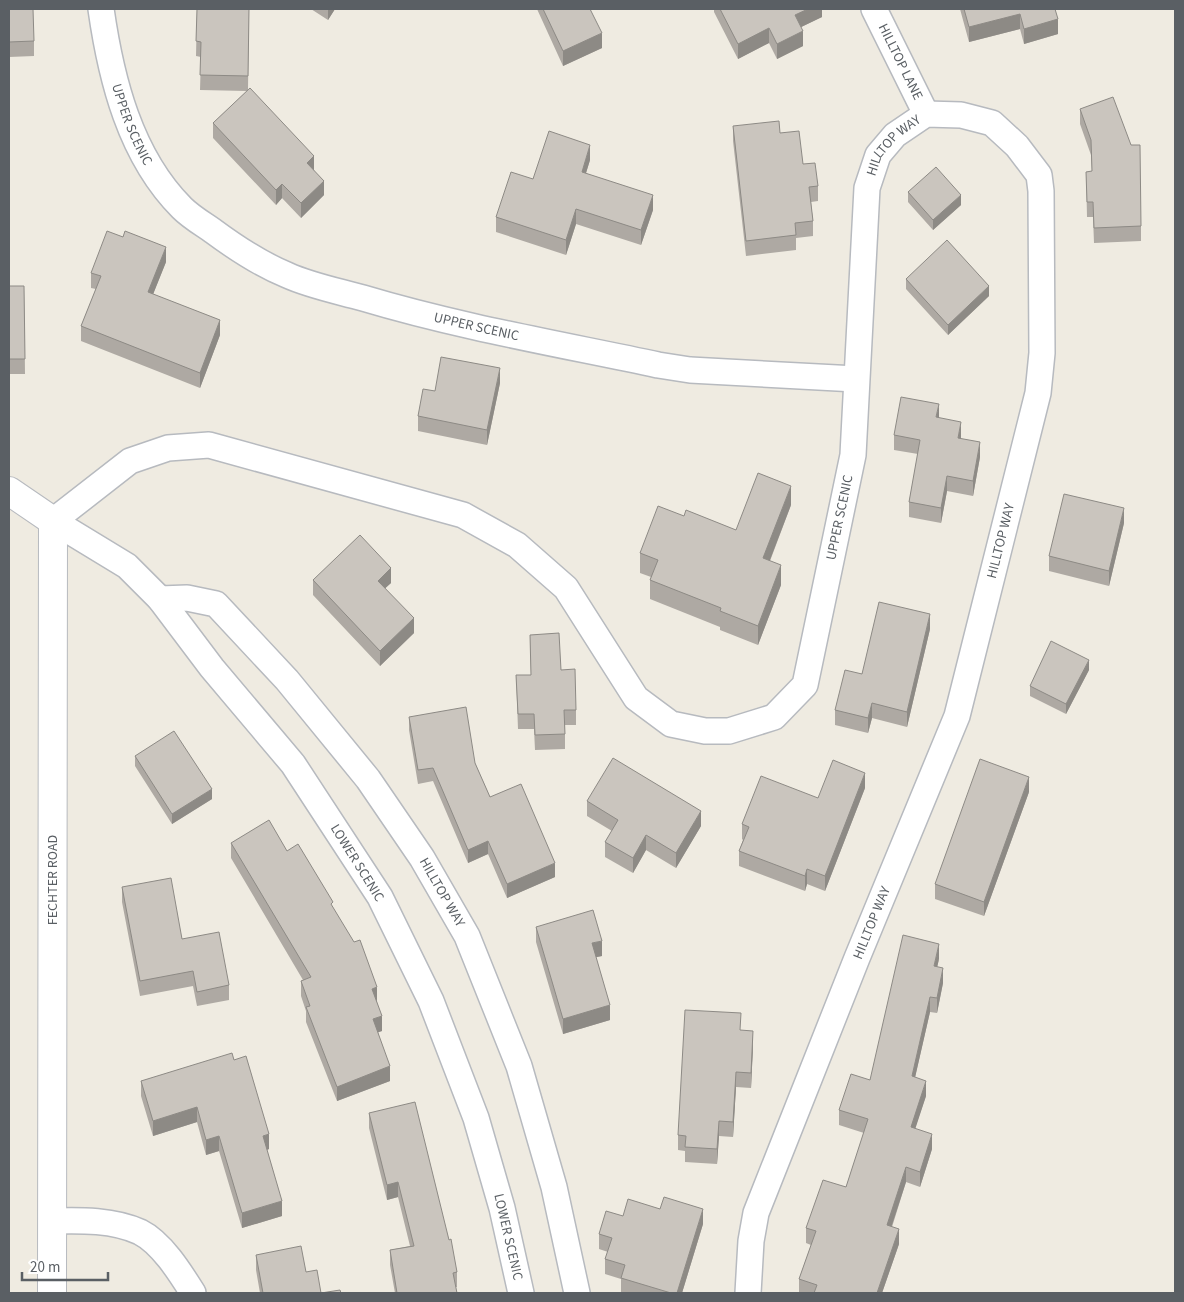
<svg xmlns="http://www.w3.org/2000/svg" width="1184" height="1302" font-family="'Source Sans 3',sans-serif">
<rect width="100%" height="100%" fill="#efebe1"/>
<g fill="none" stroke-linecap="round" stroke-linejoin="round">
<!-- minor casing -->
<g stroke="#b7babf" stroke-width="28">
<g id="minor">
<path id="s1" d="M 101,9 C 111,79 130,156 182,208 C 191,217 203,224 213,231 C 236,248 260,264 287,275 C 311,286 338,291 363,298 C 460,327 559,344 658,365 L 690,370 L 856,379"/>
<path id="s2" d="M 874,9 L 926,114"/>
<path id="s3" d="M 160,599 L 187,598 L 216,604 L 287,680 L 368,779 L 422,858 L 467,936 L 519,1066 L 554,1187 L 577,1293"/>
<path d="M 52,1221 C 81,1220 114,1220 140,1232 C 162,1243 181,1274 193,1293"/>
<path id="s4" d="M 521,1293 L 502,1208 L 476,1118 L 431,1001 L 380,897 L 293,764 L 212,668 L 160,599 L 127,566 L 53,521 L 130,461 L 168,448 L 209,445 L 463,515 L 517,545 L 566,588 L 636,698 L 671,724 L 705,731 L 729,731 L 774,717 L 805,685 L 853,455 L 867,188 L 878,155 L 895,135 L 926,114 L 961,115 L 992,123 L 1017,146 L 1039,175 L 1041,191 L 1042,353 L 1038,393 L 957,716 L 857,958 L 756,1213 L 751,1241 L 748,1293"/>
</g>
</g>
<!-- tertiary casing -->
<g stroke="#b7babf" stroke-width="30">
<path id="tertiary" d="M 9,491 L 53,521 L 52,1293"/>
</g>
<!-- minor -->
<use href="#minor" stroke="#fff" stroke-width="25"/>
<!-- tertiary -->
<use href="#tertiary" stroke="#fff" stroke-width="28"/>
</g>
<!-- wall -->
<path fill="#aea9a3" d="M 9,9 L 34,41 L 34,56 L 9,57 Z
M 197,9 L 249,9 L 248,90 L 314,170 L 324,195 L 301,218 L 282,198 L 276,205 L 213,138 L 213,123 L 247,91 L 200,90 L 201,57 L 196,56 Z
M 311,9 L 335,9 L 328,20 Z
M 537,9 L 590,9 L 602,48 L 563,66 Z
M 714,9 L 822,9 L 822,17 L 801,27 L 803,46 L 777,59 L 769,43 L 738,59 L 714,12 Z
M 960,9 L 1055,9 L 1058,34 L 1024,44 L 1020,29 L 969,42 Z
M 1080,109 L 1141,226 L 1141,241 L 1094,243 L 1093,217 L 1087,217 L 1086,172 L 1092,171 L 1091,155 L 1080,124 Z
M 733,126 L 780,133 L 803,164 L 818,186 L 818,201 L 811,202 L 813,221 L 813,236 L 796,238 L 796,250 L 746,256 L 733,141 Z
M 590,160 L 586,173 L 653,210 L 641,245 L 576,224 L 566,255 L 496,232 L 496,217 L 533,179 Z
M 908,192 L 961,205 L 933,230 L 908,202 Z
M 166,262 L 153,294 L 220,335 L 200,388 L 81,341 L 81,326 L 96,289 L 91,288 L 91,273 Z
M 906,279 L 989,296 L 948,335 L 906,289 Z
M 9,286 L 24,286 L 25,374 L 9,374 Z
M 500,383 L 487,445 L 418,431 L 418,416 L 435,391 Z
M 939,418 L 961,437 L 961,439 L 980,457 L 973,496 L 947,491 L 941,523 L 909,517 L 909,502 L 918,454 L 894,450 L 894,435 Z
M 791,505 L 770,561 L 781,585 L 758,645 L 720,630 L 720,627 L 650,599 L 650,580 L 651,577 L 640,573 L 640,553 L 684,516 L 736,530 Z
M 1124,523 L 1109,586 L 1049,571 L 1049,556 Z
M 313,580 L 391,583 L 385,588 L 414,633 L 380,666 L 313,595 Z
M 930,629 L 907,727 L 872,718 L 868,733 L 835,725 L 835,710 L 862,674 Z
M 530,635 L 561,670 L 576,710 L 576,725 L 565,725 L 565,749 L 535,750 L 534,729 L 518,729 L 516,675 L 531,675 Z
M 1089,670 L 1066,714 L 1030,696 L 1030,686 Z
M 409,717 L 475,763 L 490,797 L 555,877 L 507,898 L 488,854 L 468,863 L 433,781 L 418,784 L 409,730 Z
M 135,756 L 212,799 L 172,824 L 135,766 Z
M 865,788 L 825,891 L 807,884 L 805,891 L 739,866 L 739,851 L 743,840 L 742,839 L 742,824 Z
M 1029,792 L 984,916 L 935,899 L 935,884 Z
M 587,801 L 701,826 L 676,868 L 646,850 L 633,873 L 605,857 L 605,842 L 612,831 L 587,816 Z
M 231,843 L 287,851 L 333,909 L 377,1002 L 382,1031 L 378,1032 L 390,1081 L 337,1101 L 306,1022 L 306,1011 L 301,996 L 301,981 L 303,980 L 231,858 Z
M 122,887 L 182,939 L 229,985 L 229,1000 L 197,1006 L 193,986 L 140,996 L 122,902 Z
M 536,927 L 602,956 L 596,957 L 610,1020 L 563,1034 L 536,942 Z
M 939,959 L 937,967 L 943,983 L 937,1013 L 930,1012 L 915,1077 L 926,1096 L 915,1128 L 932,1149 L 920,1187 L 906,1182 L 892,1227 L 899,1244 L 882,1293 L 799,1293 L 799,1279 L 811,1245 L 806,1243 L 806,1228 L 846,1187 L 864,1133 L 839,1125 L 839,1110 L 870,1080 Z
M 741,1030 L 753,1046 L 751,1088 L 736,1087 L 733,1137 L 719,1136 L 717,1164 L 685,1162 L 685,1151 L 678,1150 L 678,1135 Z
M 234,1060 L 269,1149 L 267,1150 L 282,1216 L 242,1228 L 219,1151 L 206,1155 L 197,1122 L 153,1136 L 141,1096 L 141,1081 Z
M 369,1113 L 457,1272 L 457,1287 L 455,1287 L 457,1293 L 395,1293 L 390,1265 L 390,1250 L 410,1246 L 398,1197 L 387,1200 L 369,1128 Z
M 623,1216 L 703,1224 L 682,1293 L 621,1293 L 621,1279 L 605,1274 L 605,1259 L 608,1252 L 599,1249 L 599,1234 Z
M 256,1255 L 306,1272 L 321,1293 L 341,1293 L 260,1293 L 256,1270 Z"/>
<!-- shaded-wall -->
<path fill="#8d8a85" d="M 328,9 L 335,9 L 328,20 Z
M 808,9 L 822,9 L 822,17 L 795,30 L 795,15 Z
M 1020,14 L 1020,29 L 969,42 L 969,27 Z
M 1058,19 L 1058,34 L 1024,44 L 1024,29 Z
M 769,28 L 769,43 L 738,59 L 738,44 Z
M 803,31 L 803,46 L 777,59 L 777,44 Z
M 602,33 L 602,48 L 563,66 L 563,51 Z
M 590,145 L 590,160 L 582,186 L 582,172 Z
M 314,156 L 314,171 L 307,163 Z
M 324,181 L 324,195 L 301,218 L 301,203 Z
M 282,184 L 282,198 L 276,205 L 276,190 Z
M 653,195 L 653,210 L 641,245 L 641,230 Z
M 961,195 L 961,205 L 933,230 L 933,220 Z
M 576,209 L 576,224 L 566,255 L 566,240 Z
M 166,247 L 166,262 L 148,307 L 148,292 Z
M 989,286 L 989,296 L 948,335 L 948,325 Z
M 220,320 L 220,335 L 200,388 L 200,373 Z
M 500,368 L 500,383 L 487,445 L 487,430 Z
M 939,404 L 939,419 L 936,417 Z
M 961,422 L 961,437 L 958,453 L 958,438 Z
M 980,442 L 980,457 L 973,496 L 973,481 Z
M 947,476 L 947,491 L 941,523 L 941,508 Z
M 791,486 L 791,505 L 763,578 L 763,558 Z
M 1124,508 L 1124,523 L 1109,586 L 1109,571 Z
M 781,565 L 781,585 L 758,645 L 758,626 Z
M 391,568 L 391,583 L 378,595 L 378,581 Z
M 930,614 L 930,629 L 907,727 L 907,712 Z
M 414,618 L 414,633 L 380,666 L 380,651 Z
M 1089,660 L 1089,670 L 1066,714 L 1066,704 Z
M 872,703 L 872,718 L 868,733 L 868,718 Z
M 865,773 L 865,788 L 825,891 L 825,876 Z
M 1029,777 L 1029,792 L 984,916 L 984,902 Z
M 212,789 L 212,799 L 172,824 L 172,814 Z
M 701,811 L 701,826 L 676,868 L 676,853 Z
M 646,835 L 646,850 L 633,873 L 633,858 Z
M 488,841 L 488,854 L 468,863 L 468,850 Z
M 555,863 L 555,877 L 507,898 L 507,884 Z
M 807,869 L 807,884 L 805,891 L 805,876 Z
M 602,941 L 602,956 L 592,958 L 592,943 Z
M 939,944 L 939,959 L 934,981 L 934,966 Z
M 943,968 L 943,983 L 937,1013 L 937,998 Z
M 377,987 L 377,1002 L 372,1004 L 372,989 Z
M 930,997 L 930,1012 L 912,1091 L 912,1076 Z
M 610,1005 L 610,1020 L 563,1034 L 563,1019 Z
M 382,1016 L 382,1031 L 373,1034 L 373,1019 Z
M 753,1031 L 753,1046 L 751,1088 L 751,1073 Z
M 390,1066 L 390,1081 L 337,1101 L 337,1087 Z
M 736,1072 L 736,1087 L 733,1137 L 733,1122 Z
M 926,1081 L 926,1096 L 911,1142 L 911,1127 Z
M 197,1107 L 197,1122 L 153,1136 L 153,1121 Z
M 719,1121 L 719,1136 L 717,1164 L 717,1149 Z
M 269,1134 L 269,1149 L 263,1151 L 263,1136 Z
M 932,1134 L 932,1149 L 920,1187 L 920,1172 Z
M 219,1136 L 219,1151 L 206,1155 L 206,1140 Z
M 906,1167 L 906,1182 L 887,1240 L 887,1225 Z
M 398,1182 L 398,1197 L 387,1200 L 387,1185 Z
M 282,1201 L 282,1216 L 242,1228 L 242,1213 Z
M 703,1209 L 703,1224 L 682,1293 L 677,1293 Z
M 899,1229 L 899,1244 L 882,1293 L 877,1293 Z"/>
<!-- building -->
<path fill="#cac5be" stroke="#8d8a85" d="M 9,9 L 33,9 L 34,41 L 9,42 Z
M 197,9 L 249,9 L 248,76 L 200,75 L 201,42 L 196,41 Z
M 543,9 L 590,9 L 602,33 L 563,51 Z
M 720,9 L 808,9 L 795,15 L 803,31 L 777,44 L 769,28 L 738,44 Z
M 964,9 L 1055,9 L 1058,19 L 1024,29 L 1020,14 L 969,27 Z
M 250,88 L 314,156 L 307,163 L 324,181 L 301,203 L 282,184 L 276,190 L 213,123 Z
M 1113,97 L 1131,145 L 1140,145 L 1141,226 L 1094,228 L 1093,202 L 1087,202 L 1086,172 L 1092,171 L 1091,140 L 1080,109 Z
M 779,121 L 780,133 L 799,131 L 803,164 L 815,163 L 818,186 L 809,187 L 813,221 L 795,223 L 796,235 L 746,241 L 733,126 Z
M 549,131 L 590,145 L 582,172 L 653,195 L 641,230 L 576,209 L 566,240 L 496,217 L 511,172 L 533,179 Z
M 936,167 L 961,195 L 933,220 L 908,192 Z
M 107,231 L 123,237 L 125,231 L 166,247 L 148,292 L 220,320 L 200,373 L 81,326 L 101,276 L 91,273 Z
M 947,240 L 989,286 L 948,325 L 906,279 Z
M 9,286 L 24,286 L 25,359 L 9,359 Z
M 441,357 L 500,368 L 487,430 L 418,416 L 423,389 L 435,391 Z
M 901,397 L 939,404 L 936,417 L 961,422 L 958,438 L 980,442 L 973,481 L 947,476 L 941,508 L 909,502 L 920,440 L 894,435 Z
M 758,473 L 791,486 L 763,558 L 781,565 L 758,626 L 720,611 L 721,608 L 650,580 L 658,560 L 640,553 L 658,506 L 684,516 L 686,510 L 736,530 Z
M 1064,494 L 1124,508 L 1109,571 L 1049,556 Z
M 360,535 L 391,568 L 378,581 L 414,618 L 380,651 L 313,580 Z
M 879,602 L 930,614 L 907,712 L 872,703 L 868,718 L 835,710 L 845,670 L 862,674 Z
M 559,633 L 561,670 L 575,669 L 576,710 L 564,710 L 565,734 L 535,735 L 534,714 L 518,714 L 516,675 L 531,675 L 530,635 Z
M 1051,641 L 1089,660 L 1066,704 L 1030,686 Z
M 466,707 L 475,763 L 490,797 L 521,784 L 555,863 L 507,884 L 488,841 L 468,850 L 433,768 L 418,770 L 409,717 Z
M 174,731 L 212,789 L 172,814 L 135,756 Z
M 613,758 L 701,811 L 676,853 L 646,835 L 633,858 L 605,842 L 618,820 L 587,801 Z
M 980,759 L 1029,777 L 984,902 L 935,884 Z
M 833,760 L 865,773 L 825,876 L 807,869 L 805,876 L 739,851 L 749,827 L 742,824 L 761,776 L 818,798 Z
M 269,820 L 287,851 L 298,844 L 333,902 L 331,904 L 354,942 L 360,940 L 377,987 L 372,989 L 382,1016 L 373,1019 L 390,1066 L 337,1087 L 306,1007 L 310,1006 L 301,981 L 311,977 L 231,843 Z
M 171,878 L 182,939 L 219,932 L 229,985 L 197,992 L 193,971 L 140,981 L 122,887 Z
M 593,910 L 602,941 L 592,943 L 610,1005 L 563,1019 L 536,927 Z
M 903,935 L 939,944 L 934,966 L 943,968 L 937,998 L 930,997 L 912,1076 L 926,1081 L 911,1127 L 932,1134 L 920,1172 L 906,1167 L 887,1225 L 899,1229 L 877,1293 L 814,1293 L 817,1285 L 799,1279 L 816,1231 L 806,1228 L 823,1180 L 846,1187 L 868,1119 L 839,1110 L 851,1074 L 870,1080 Z
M 685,1010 L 741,1013 L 740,1030 L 753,1031 L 751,1073 L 736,1072 L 733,1122 L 719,1121 L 717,1149 L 685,1147 L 686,1136 L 678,1135 Z
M 232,1053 L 234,1060 L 246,1056 L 269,1134 L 263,1136 L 282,1201 L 242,1213 L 219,1136 L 206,1140 L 197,1107 L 153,1121 L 141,1081 Z
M 415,1102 L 449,1240 L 451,1239 L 457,1272 L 453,1273 L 457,1293 L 397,1293 L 390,1250 L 414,1246 L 398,1182 L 387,1185 L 369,1113 Z
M 664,1197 L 703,1209 L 677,1293 L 671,1293 L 621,1278 L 625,1265 L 605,1259 L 612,1238 L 599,1234 L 606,1211 L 623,1216 L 628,1199 L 660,1209 Z
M 301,1246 L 306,1272 L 317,1270 L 321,1293 L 340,1290 L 341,1293 L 263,1293 L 256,1255 Z"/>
<g text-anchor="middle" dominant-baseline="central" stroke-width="5" stroke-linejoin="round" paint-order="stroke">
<!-- street labels -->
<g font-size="14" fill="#5a5f64" stroke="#fff">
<text stroke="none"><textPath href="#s2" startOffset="59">HILLTOP LANE</textPath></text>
<text stroke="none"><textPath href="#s1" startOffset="120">UPPER SCENIC</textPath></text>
<text stroke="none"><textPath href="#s4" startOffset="2374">HILLTOP WAY</textPath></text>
<text stroke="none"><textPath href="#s1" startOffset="540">UPPER SCENIC</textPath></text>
<text stroke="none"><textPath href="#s4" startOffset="1991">UPPER SCENIC</textPath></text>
<text transform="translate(1001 541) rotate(-76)">HILLTOP WAY</text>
<text transform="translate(357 863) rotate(58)">LOWER SCENIC</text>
<text transform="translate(53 880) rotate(-90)">FECHTER ROAD</text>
<text stroke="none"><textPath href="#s3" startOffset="424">HILLTOP WAY</textPath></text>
<text transform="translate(872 923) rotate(-68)">HILLTOP WAY</text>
<text transform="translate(508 1237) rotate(77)">LOWER SCENIC</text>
</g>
</g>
<!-- border -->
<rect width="1184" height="1302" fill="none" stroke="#5a5f64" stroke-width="20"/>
<!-- scale -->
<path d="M22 1272v8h86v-8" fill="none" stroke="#5a5f64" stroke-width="2.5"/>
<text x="30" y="1272" font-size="15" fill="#5a5f64" stroke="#ffffff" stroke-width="4" paint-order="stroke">20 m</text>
</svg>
